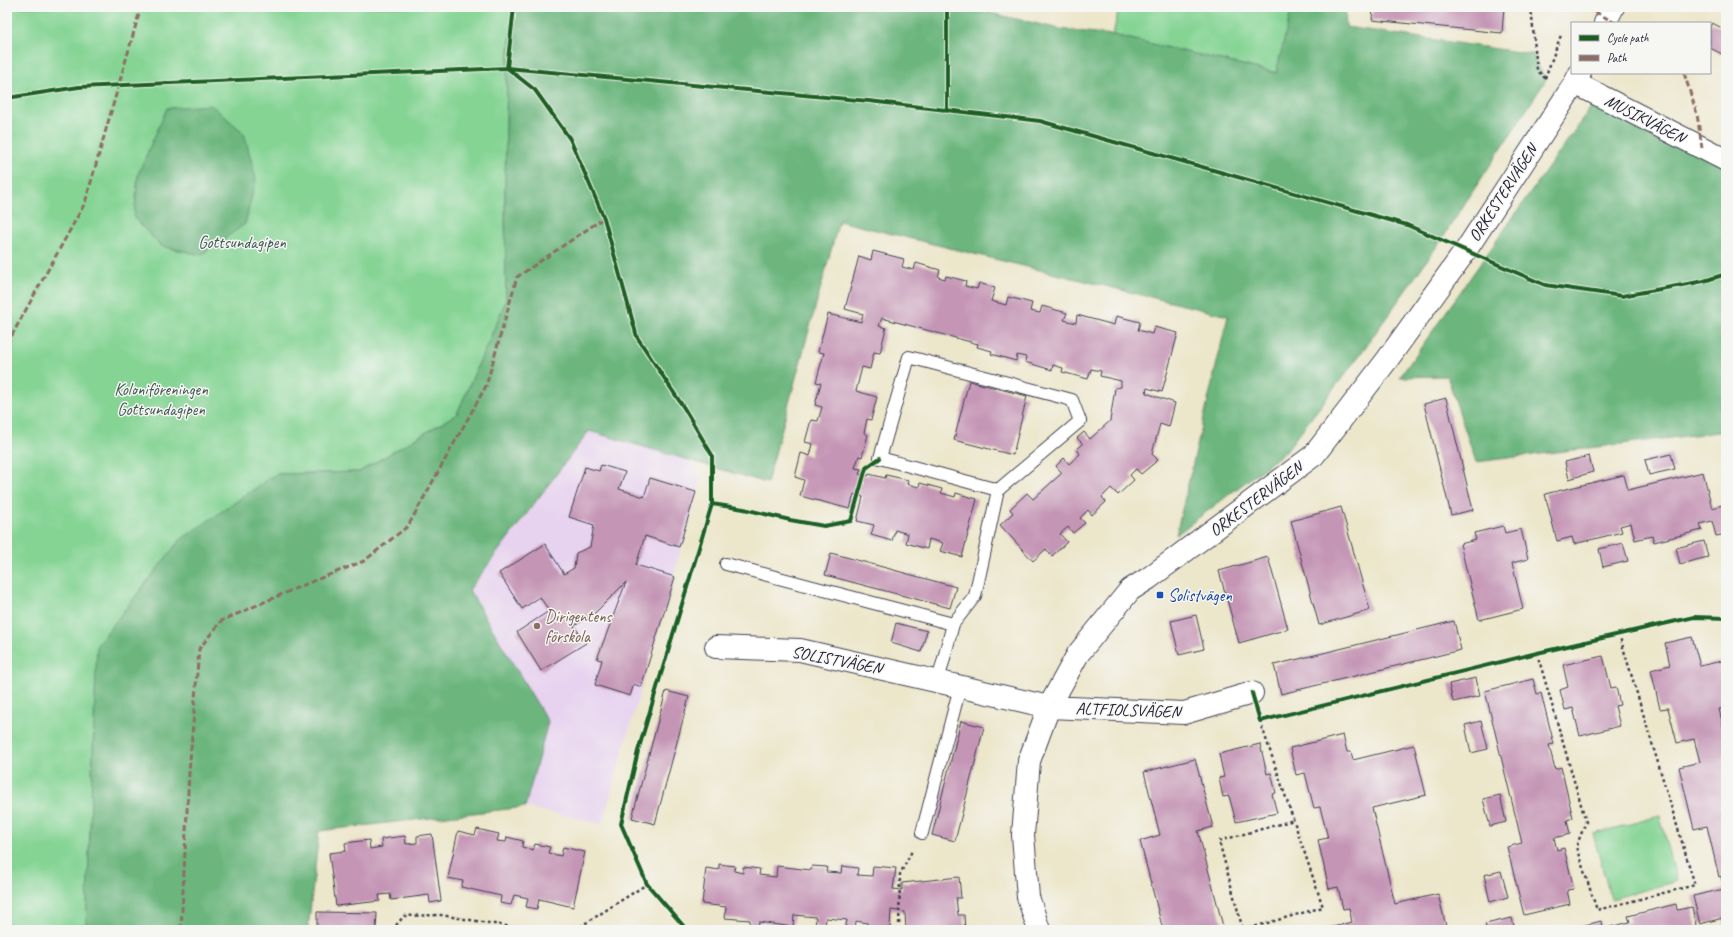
<svg xmlns="http://www.w3.org/2000/svg" width="1733" height="937" font-family="Caveat,sans-serif">
<rect width="100%" height="100%" fill="#f6f6f2"/>
<filter id="ink" filterUnits="userSpaceOnUse"><feTurbulence type="fractalNoise" baseFrequency=".025" numOctaves="2"/><feDisplacementMap in="SourceGraphic" scale="8" xChannelSelector="R" yChannelSelector="G"/><feConvolveMatrix kernelMatrix="1 2 1 2 8 2 1 2 1" color-interpolation-filters="sRGB"/></filter>
<filter id="wash" filterUnits="userSpaceOnUse"><feTurbulence type="fractalNoise" baseFrequency=".012" numOctaves="4" result="noise"/><feDisplacementMap in="SourceGraphic" scale="16" xChannelSelector="R" yChannelSelector="G"/><feGaussianBlur stdDeviation="0.9" result="paint"/><feColorMatrix in="noise" values="0 0 0 0 0 0 0 0 0 0 0 0 0 0 0 0 0 1.4 0 .05"/><feComposite in="paint" operator="in"/></filter>
<g filter="url(#wash)">
<rect width="100%" height="100%" fill="#ece6ca"/>
<!-- built -->
<path fill="#e7d2ef" d="M 529,324 L 628,350 L 701,480 L 602,824 L 360,771 Z"/>
<!-- green -->
<path fill="#85d494" stroke="#547b68" d="M 7,7 L 514,7 L 507,69 L 505,188 L 506,301 L 457,414 L 359,472 L 276,474 L 98,645 L 86,930 L 7,930 Z
M 1119,7 L 1292,7 L 1277,73 L 1113,35 Z
M 1660,816 L 1677,881 L 1611,899 L 1593,834 Z"/>
<!-- forest -->
<path fill="#6cb67e" stroke="#476c5c" d="M 514,7 L 964,7 L 1060,29 L 1113,35 L 1276,73 L 1292,7 L 1345,7 L 1346,27 L 1532,54 L 1546,80 L 1437,246 L 1359,356 L 1285,452 L 1176,535 L 1228,316 L 839,221 L 767,483 L 589,431 L 469,590 L 548,722 L 525,807 L 319,831 L 308,930 L 86,930 L 97,645 L 179,541 L 276,474 L 359,472 L 457,414 L 506,301 L 505,188 L 507,69 Z
M 1599,96 L 1726,160 L 1726,431 L 1476,462 L 1447,376 L 1400,377 Z
M 211,105 L 244,133 L 256,179 L 245,224 L 201,255 L 161,246 L 134,218 L 138,174 L 167,108 Z"/>
<g id="blocks">
<!-- building -->
<path fill="#c495b5" d="M 1373,7 L 1504,7 L 1502,33 L 1372,20 Z
M 1712,23 L 1726,30 L 1726,56 L 1710,48 L 1710,27 Z
M 873,251 L 904,259 L 902,267 L 914,270 L 916,263 L 940,270 L 938,277 L 945,279 L 946,276 L 966,281 L 965,286 L 977,289 L 979,283 L 995,288 L 991,301 L 1006,305 L 1008,297 L 1032,303 L 1030,311 L 1040,313 L 1042,306 L 1067,313 L 1064,320 L 1076,323 L 1077,315 L 1114,325 L 1116,316 L 1140,322 L 1138,330 L 1152,334 L 1154,327 L 1178,333 L 1162,392 L 1147,388 L 1146,393 L 1175,403 L 1169,427 L 1160,424 L 1152,454 L 1158,460 L 1141,474 L 1136,469 L 1130,475 L 1134,480 L 1118,495 L 1111,488 L 1102,497 L 1106,502 L 1092,515 L 1088,510 L 1080,518 L 1085,523 L 1073,533 L 1068,527 L 1060,534 L 1067,542 L 1052,556 L 1046,549 L 1033,561 L 1000,525 L 1013,513 L 1010,509 L 1027,493 L 1033,499 L 1062,473 L 1056,466 L 1064,458 L 1069,464 L 1080,454 L 1077,449 L 1083,444 L 1077,438 L 1084,432 L 1090,439 L 1110,421 L 1115,388 L 1121,387 L 1121,381 L 1100,376 L 1101,371 L 1091,369 L 1088,379 L 1062,372 L 1063,368 L 1053,365 L 1052,370 L 1025,362 L 1026,357 L 1017,355 L 1016,361 L 991,354 L 992,351 L 977,347 L 978,344 L 882,318 L 879,326 L 886,328 L 880,353 L 874,352 L 870,369 L 862,367 L 856,391 L 877,397 L 871,420 L 867,419 L 864,433 L 868,435 L 862,457 L 859,456 L 855,468 L 861,469 L 859,474 L 868,476 L 869,474 L 885,478 L 886,475 L 908,480 L 907,484 L 919,487 L 920,483 L 942,489 L 941,493 L 955,497 L 956,493 L 977,499 L 962,557 L 940,551 L 943,543 L 929,539 L 927,549 L 906,543 L 908,534 L 895,530 L 892,541 L 871,535 L 874,525 L 857,521 L 863,497 L 854,494 L 850,509 L 800,496 L 804,480 L 795,477 L 801,453 L 810,456 L 813,444 L 805,442 L 811,420 L 818,421 L 822,407 L 815,405 L 821,383 L 816,382 L 824,353 L 818,352 L 828,314 L 861,322 L 863,314 L 845,309 L 859,256 L 871,260 Z
M 969,381 L 1027,396 L 1013,455 L 954,440 Z
M 1446,398 L 1473,510 L 1451,515 L 1424,404 Z
M 1671,454 L 1675,469 L 1649,475 L 1645,460 Z
M 1589,456 L 1593,472 L 1569,479 L 1565,462 Z
M 601,465 L 625,472 L 619,489 L 644,497 L 650,478 L 696,492 L 679,547 L 645,536 L 636,565 L 675,577 L 641,687 L 634,684 L 630,696 L 595,685 L 602,660 L 597,659 L 626,582 L 595,613 L 574,626 L 586,643 L 541,671 L 517,632 L 549,611 L 540,597 L 522,609 L 499,573 L 545,544 L 564,574 L 574,568 L 576,553 L 590,547 L 594,525 L 569,517 L 585,467 L 599,471 Z
M 1703,472 L 1712,508 L 1726,504 L 1726,534 L 1716,536 L 1712,521 L 1700,524 L 1702,530 L 1654,542 L 1652,536 L 1635,540 L 1631,523 L 1620,526 L 1622,532 L 1574,544 L 1572,537 L 1557,541 L 1545,494 L 1624,475 L 1628,490 Z
M 1341,507 L 1370,610 L 1319,625 L 1291,521 Z
M 1503,526 L 1505,533 L 1521,529 L 1528,559 L 1512,563 L 1523,609 L 1479,620 L 1460,544 L 1476,540 L 1474,533 Z
M 1704,541 L 1708,557 L 1680,564 L 1676,548 Z
M 1623,543 L 1628,561 L 1603,567 L 1599,549 Z
M 831,553 L 956,587 L 950,608 L 825,575 Z
M 1268,557 L 1288,629 L 1239,643 L 1219,571 Z
M 1196,615 L 1204,649 L 1179,655 L 1171,621 Z
M 1454,621 L 1461,650 L 1281,694 L 1274,665 Z
M 896,623 L 927,631 L 921,652 L 891,643 Z
M 1692,637 L 1700,666 L 1726,660 L 1726,708 L 1719,709 L 1726,737 L 1726,930 L 1723,918 L 1700,924 L 1693,896 L 1724,889 L 1721,876 L 1719,877 L 1707,826 L 1694,829 L 1679,767 L 1700,762 L 1694,739 L 1677,743 L 1668,708 L 1660,709 L 1651,670 L 1670,665 L 1665,643 Z
M 1603,656 L 1611,688 L 1616,687 L 1620,705 L 1615,706 L 1620,726 L 1580,736 L 1573,708 L 1565,710 L 1560,690 L 1568,687 L 1563,665 Z
M 1476,678 L 1480,696 L 1453,702 L 1449,684 Z
M 1533,679 L 1537,694 L 1541,693 L 1554,744 L 1549,745 L 1555,769 L 1561,767 L 1573,818 L 1567,820 L 1570,834 L 1554,838 L 1557,850 L 1564,848 L 1574,889 L 1567,890 L 1570,904 L 1524,915 L 1507,847 L 1522,843 L 1485,691 Z
M 666,691 L 689,697 L 655,824 L 632,818 Z
M 961,721 L 984,727 L 955,841 L 932,835 Z
M 1481,721 L 1488,749 L 1471,753 L 1465,725 Z
M 1343,735 L 1347,752 L 1351,752 L 1353,760 L 1414,745 L 1426,795 L 1372,808 L 1395,904 L 1438,894 L 1447,930 L 1322,930 L 1352,922 L 1349,908 L 1343,909 L 1338,887 L 1329,889 L 1318,840 L 1328,838 L 1320,807 L 1314,808 L 1305,773 L 1296,775 L 1290,748 Z
M 1260,744 L 1267,774 L 1271,773 L 1276,793 L 1272,794 L 1277,813 L 1236,822 L 1229,796 L 1223,797 L 1219,778 L 1224,777 L 1219,754 Z
M 1195,759 L 1213,827 L 1198,831 L 1224,930 L 1163,930 L 1140,841 L 1160,835 L 1144,772 Z
M 1500,795 L 1506,822 L 1490,826 L 1483,799 Z
M 477,829 L 499,834 L 497,841 L 506,842 L 507,837 L 523,841 L 522,847 L 533,850 L 535,844 L 550,847 L 548,853 L 561,856 L 563,847 L 585,852 L 573,907 L 539,899 L 537,909 L 526,907 L 528,898 L 514,895 L 511,905 L 500,903 L 501,896 L 461,887 L 463,881 L 448,878 L 458,831 L 475,835 Z
M 432,834 L 441,901 L 430,903 L 429,895 L 391,900 L 390,894 L 379,895 L 380,901 L 336,906 L 329,853 L 346,851 L 345,843 L 369,840 L 370,849 L 382,847 L 381,839 L 405,836 L 406,844 L 417,843 L 417,836 Z
M 719,864 L 735,866 L 734,871 L 743,873 L 743,867 L 760,869 L 759,875 L 776,877 L 777,866 L 811,870 L 812,866 L 827,867 L 826,872 L 841,873 L 842,866 L 858,868 L 857,875 L 872,876 L 873,866 L 896,868 L 893,889 L 902,890 L 902,883 L 959,877 L 961,898 L 956,898 L 958,915 L 964,915 L 965,930 L 906,930 L 905,912 L 891,910 L 890,928 L 867,926 L 867,923 L 856,921 L 855,930 L 845,930 L 847,920 L 826,918 L 825,928 L 815,927 L 816,917 L 794,915 L 793,927 L 759,922 L 758,929 L 749,928 L 750,920 L 725,918 L 726,907 L 702,904 L 706,868 L 719,870 Z
M 1501,871 L 1508,897 L 1490,902 L 1484,875 Z
M 1676,904 L 1677,910 L 1692,907 L 1697,930 L 1566,930 L 1601,921 L 1602,929 L 1630,922 L 1628,916 Z
M 317,912 L 377,913 L 376,930 L 317,930 Z
M 1512,918 L 1515,930 L 1487,930 L 1485,924 Z"/>
</g>
</g>
<g filter="url(#ink)">
<use href="#blocks" fill-opacity="0" stroke="#403f50" stroke-width="1"/>
<g fill="none" stroke-linecap="round" stroke-linejoin="round">
<!-- service casing -->
<g stroke="#403f50" stroke-width="14">
<path id="service" d="M 726,564 L 953,624 L 938,681
M 953,624 L 975,596 L 998,490 L 1080,421 L 1072,400 L 909,357 L 880,458 L 998,490
M 922,833 L 960,687"/>
</g>
<!-- minor casing -->
<g stroke="#403f50" stroke-width="24">
<path id="minor" d="M 1605,23 L 1613,7
M 1575,83 L 1726,160
M 716,647 L 800,650 L 1049,707 L 1184,713 L 1252,693
M 1039,930 L 1028,897 L 1023,835 L 1029,761 L 1049,707 L 1078,654 L 1130,590 L 1149,578 L 1314,455 L 1387,360 L 1466,250 L 1575,83 L 1580,73"/>
</g>
<!-- path -->
<path stroke="#403f50" stroke-width="2.5" stroke-dasharray="3 3" stroke-linecap="butt" d="M 1531,7 L 1537,70 L 1547,80
M 1545,78 L 1561,35
M 1537,653 L 1586,822 L 1576,847 L 1597,910 L 1695,885 L 1619,634
M 1259,717 L 1260,721 L 1537,653 L 1694,617 L 1726,618
M 1260,721 L 1323,907 L 1243,930 L 1219,841 L 1294,820
M 687,929 L 694,930
M 392,930 L 404,916 L 441,915 L 529,930
M 575,930 L 647,884
M 899,930 L 900,874 L 912,851"/>
<!-- service -->
<use href="#service" stroke="#fff" stroke-width="12"/>
<!-- minor -->
<use href="#minor" stroke="#fff" stroke-width="22"/>
<!-- quiet -->
<path stroke="#8d6e63" stroke-width="3" stroke-dasharray="6 3" stroke-linecap="butt" d="M 1587,7 L 1615,23
M 1684,73 L 1697,114 L 1702,148
M 7,344 L 85,203 L 141,7
M 181,930 L 189,773 L 199,649 L 221,621 L 301,586 L 364,561 L 408,526 L 486,386 L 517,277 L 604,218"/>
<!-- cycleway casing -->
<g stroke="#f6f6f2" stroke-width="6">
<path id="cycleway" d="M 947,7 L 947,111
M 507,68 L 535,90 L 570,139 L 604,218 L 637,337 L 684,408 L 712,455 L 712,504 L 638,751 L 621,824 L 647,884 L 687,930
M 507,68 L 514,7
M 7,98 L 79,87 L 507,68 L 869,101 L 1040,121 L 1407,225 L 1545,285 L 1622,296 L 1704,281 L 1726,274
M 712,504 L 744,509 L 790,520 L 824,526 L 851,521 L 866,468 L 880,458
M 1252,693 L 1260,721 L 1537,653 L 1694,617 L 1726,618"/>
</g>
<!-- cycleway -->
<use href="#cycleway" stroke="#1b5e20" stroke-width="4"/>
</g>
</g>
<!-- markers -->
<rect fill="#1a4fb4" stroke="#f6f6f2" stroke-width="1.5" x="1156" y="591" width="8" height="8" rx="2"/>
<circle fill="#8d6e63" stroke="#f6f6f2" stroke-width="1.5" cx="537" cy="626" r="4"/>
<g text-anchor="middle" dominant-baseline="central" stroke-width="3" stroke-linejoin="round" paint-order="stroke">
<!-- street labels -->
<g font-size="17" fill="#22223b" stroke="#f6f6f2">
<text transform="translate(1645 119) rotate(27)">MUSIKVÄGEN</text>
<text transform="translate(1503 193) rotate(-57)">ORKESTERVÄGEN</text>
<text transform="translate(1256 499) rotate(-37)">ORKESTERVÄGEN</text>
<text transform="translate(837 660) rotate(11)">SOLISTVÄGEN</text>
<text transform="translate(1128 710) rotate(2)">ALTFIOLSVÄGEN</text>
</g>
<!-- park labels -->
<g font-size="17" fill="#405756" stroke="#f6f6f2">
<text x="242" y="242">Gottsundagipen</text>
<text x="161" y="389">Koloniföreningen<tspan x="161" dy="20">Gottsundagipen</tspan></text>
</g>
<!-- transit labels -->
<g font-size="17" fill="#164399" stroke="#f6f6f2" text-anchor="start">
<text x="1168" y="595">Solistvägen</text>
</g>
<!-- education labels -->
<g font-size="17" fill="#785e54" stroke="#f6f6f2" text-anchor="start">
<text x="545" y="616">Dirigentens<tspan x="545" dy="20">förskola</tspan></text>
</g>
</g>
<!-- margin -->
<rect width="1733" height="937" fill="none" stroke="#f6f6f2" stroke-width="24"/>
<!-- legend -->
<rect x="1571" y="22" width="140" height="52" fill="#f6f6f2" stroke="#a1a1a9"/>
<rect x="1579" y="35" width="20" height="6" fill="#1b5e20" stroke="#a1a1a9"/>
<text x="1607" y="42" font-size="12" fill="#22223b">Cycle path</text>
<rect x="1579" y="55" width="20" height="6" fill="#8d6e63" stroke="#a1a1a9"/>
<text x="1607" y="62" font-size="12" fill="#22223b">Path</text>
</svg>
